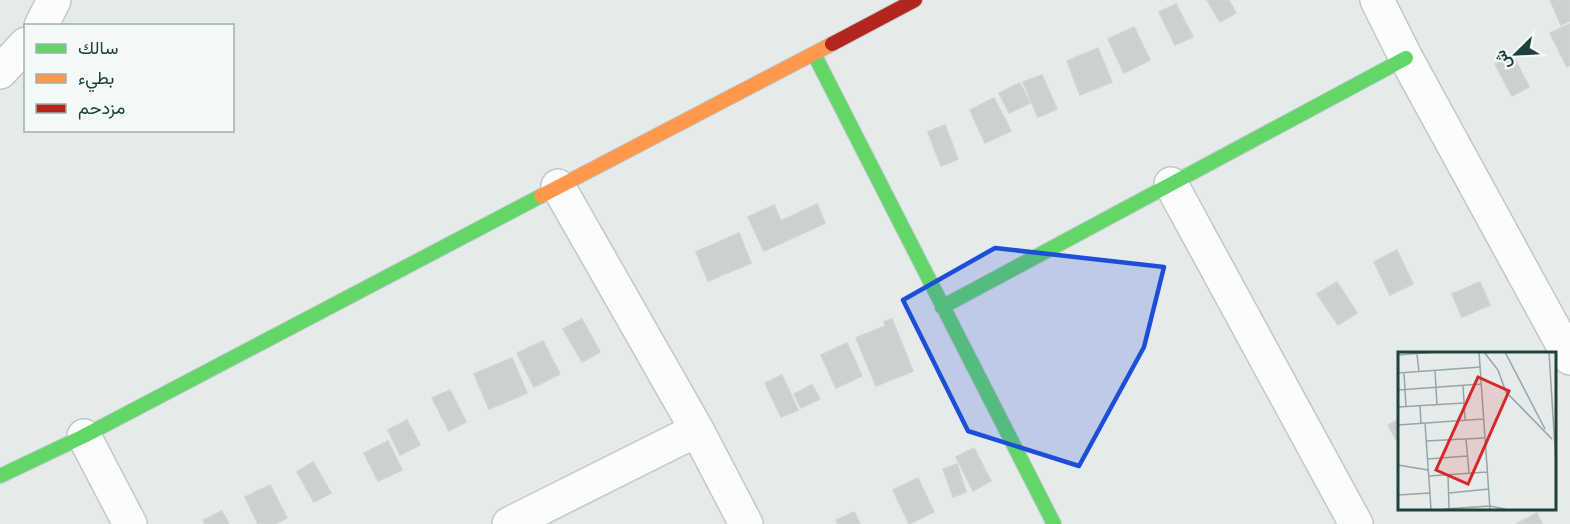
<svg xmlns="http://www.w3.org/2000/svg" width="1570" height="524" font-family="Raleway,Vazirmatn,sans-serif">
<rect width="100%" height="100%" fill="#e5eaea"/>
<!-- building -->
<path fill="#ccd1d0" stroke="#ced4d3" stroke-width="1.5" d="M 1207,0 L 1229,0 L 1236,13 L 1220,22 Z
M 1550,0 L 1570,0 L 1570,21 L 1561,25 Z
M 1176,4 L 1193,37 L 1175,45 L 1159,12 Z
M 1570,24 L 1570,65 L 1567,67 L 1550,33 Z
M 1134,27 L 1150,60 L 1124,73 L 1108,39 Z
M 1098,48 L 1112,82 L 1080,95 L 1067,61 Z
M 1513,55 L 1529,87 L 1512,96 L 1495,64 Z
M 1042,75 L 1057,109 L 1038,117 L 1023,82 Z
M 1020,83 L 1030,103 L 1009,113 L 999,93 Z
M 994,98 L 1011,131 L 985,143 L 970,110 Z
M 945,125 L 958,159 L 941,166 L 928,132 Z
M 817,204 L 825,223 L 764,251 L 748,217 L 774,205 L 781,221 Z
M 739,233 L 751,263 L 708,281 L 696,252 Z
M 1397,250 L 1413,284 L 1390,295 L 1374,262 Z
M 1337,282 L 1357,313 L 1338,325 L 1317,294 Z
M 1480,282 L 1490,305 L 1462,317 L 1452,294 Z
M 582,319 L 600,352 L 582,362 L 563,329 Z
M 892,319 L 913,371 L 876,386 L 856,338 L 885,326 L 884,322 Z
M 543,341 L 560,374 L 534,387 L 517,353 Z
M 847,343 L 862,376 L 836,388 L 821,355 Z
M 512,358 L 527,393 L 489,409 L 474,374 Z
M 782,375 L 798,410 L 781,417 L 765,383 Z
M 812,385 L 820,399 L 801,408 L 794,394 Z
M 450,390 L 466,422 L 449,431 L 432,398 Z
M 1399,419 L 1399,445 L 1388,425 Z
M 407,420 L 420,445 L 400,455 L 388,430 Z
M 388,441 L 402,470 L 378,481 L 364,453 Z
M 974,448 L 991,481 L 973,491 L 956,457 Z
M 313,462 L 331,493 L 314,502 L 297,472 Z
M 957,464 L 966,492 L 953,497 L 943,469 Z
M 918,478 L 934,512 L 909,524 L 893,490 Z
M 270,485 L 287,518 L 275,524 L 258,524 L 245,497 Z
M 222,511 L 229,524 L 205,524 L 203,520 Z
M 854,512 L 860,524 L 838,524 L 836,520 Z
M 1537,513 L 1542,524 L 1516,524 Z"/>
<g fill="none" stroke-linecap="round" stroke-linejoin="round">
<!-- street casing -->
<g stroke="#c2c7c7" stroke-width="36">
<path id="street" d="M 1377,0 L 1406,58 L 1570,358
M 41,26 L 54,0
M 0,72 L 26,44
M 1171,184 L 1356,524
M 558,186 L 697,430 L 746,524
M 84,436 L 130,524
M 509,524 L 697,430"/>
</g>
<!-- fast casing -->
<g stroke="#c0c8c7" stroke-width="16">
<path id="fast" d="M 814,54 L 1054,524
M 942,307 L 1406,58
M 0,476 L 84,436 L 541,196"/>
</g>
<!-- slow casing -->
<g stroke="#c0c8c7" stroke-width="16">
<path id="slow" d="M 541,196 L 832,44"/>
</g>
<!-- jam casing -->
<g stroke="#c0c8c7" stroke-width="16">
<path id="jam" d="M 832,44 L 915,0"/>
</g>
<!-- street -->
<use href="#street" stroke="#fbfcfc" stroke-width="33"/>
<!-- fast -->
<use href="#fast" stroke="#63d668" stroke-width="14"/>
<!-- slow -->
<use href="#slow" stroke="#ff974d" stroke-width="14"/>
<!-- jam -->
<use href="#jam" stroke="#b3261e" stroke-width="14"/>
</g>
<!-- marked area -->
<path fill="#1d4ed8" fill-opacity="0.2" stroke="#1d4ed8" stroke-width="4.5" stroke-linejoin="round" d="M 995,248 L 1164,267 L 1144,347 L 1079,466 L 968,431 L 903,300 Z"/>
<!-- overview -->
<g transform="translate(1398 352)">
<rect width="158" height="158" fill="#e5eaea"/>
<path fill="none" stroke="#96a6a5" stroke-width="1.5" d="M 81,0 L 92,157M 86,0 L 100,18 L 108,40 L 154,87M 107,0 L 147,77M 151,0 L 158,112M 19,2 L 21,20M 0,3 L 37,0M 37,19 L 39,53M 0,21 L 83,15M 6,21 L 8,54M 65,33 L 67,68M 0,38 L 83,32M 22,54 L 23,72M 0,55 L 66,51M 27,71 L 33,157M 0,73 L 85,67M 68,87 L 71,121M 28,89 L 86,86M 30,107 L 69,104M 0,113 L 30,118M 50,123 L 51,157M 31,124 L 89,120M 51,141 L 91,137M 0,143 L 32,141M 47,157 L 92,154 L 107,157"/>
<path fill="#d62828" fill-opacity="0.15" stroke="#d62828" stroke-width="3" d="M 80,25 L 111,39 L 70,132 L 38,118 Z"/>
<rect width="158" height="158" fill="none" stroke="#20403e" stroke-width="3"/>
</g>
<!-- legend -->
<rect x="24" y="24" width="210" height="108" fill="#f3faf8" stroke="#9fb0ae" stroke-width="1.5"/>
<rect x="36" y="44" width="30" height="9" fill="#63d668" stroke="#9fb0ae" stroke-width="1.5"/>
<text x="78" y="54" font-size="18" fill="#20403e">سالك</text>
<rect x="36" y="74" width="30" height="9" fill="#ff974d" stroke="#9fb0ae" stroke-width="1.5"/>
<text x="78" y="84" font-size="18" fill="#20403e">بطيء</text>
<rect x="36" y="104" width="30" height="9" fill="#b3261e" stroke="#9fb0ae" stroke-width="1.5"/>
<text x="78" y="114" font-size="18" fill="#20403e">مزدحم</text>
<!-- north arrow -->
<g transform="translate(1516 54) rotate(246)" stroke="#f3faf8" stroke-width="4.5" paint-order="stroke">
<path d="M0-4.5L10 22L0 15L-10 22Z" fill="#20403e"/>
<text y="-9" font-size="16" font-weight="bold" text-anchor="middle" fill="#20403e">ش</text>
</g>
</svg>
